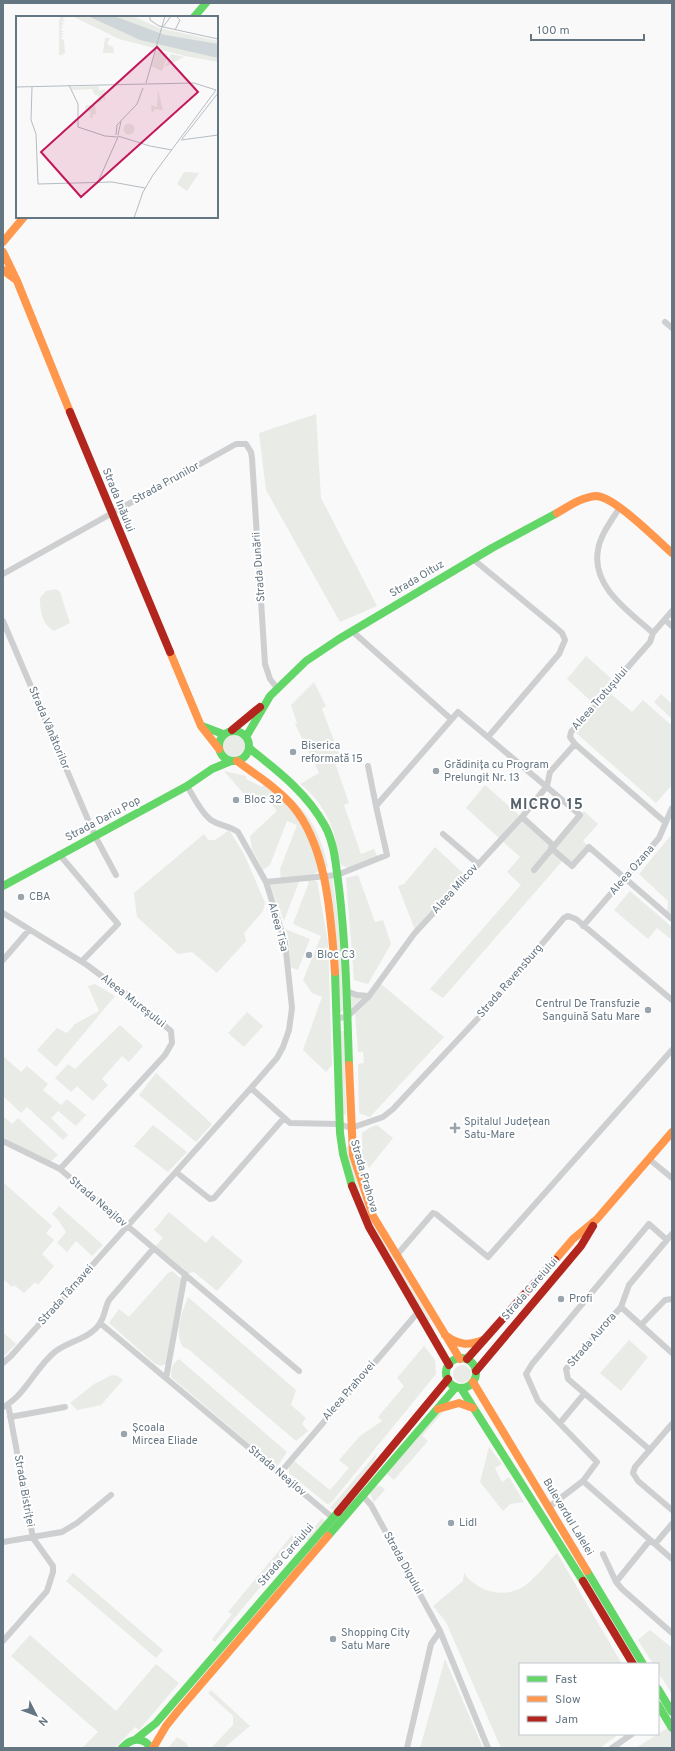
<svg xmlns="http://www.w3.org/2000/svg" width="675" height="1751" font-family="Overpass,sans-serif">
<rect width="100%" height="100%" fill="#f9f9f9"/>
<!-- green -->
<path fill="#e8ebe6" d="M 316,414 L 321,498 L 377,606 L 340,622 L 266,490 L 259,433 Z
M 56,589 L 60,592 L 70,623 L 54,631 C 42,625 40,610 40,598 L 46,591 Z
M 586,656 L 615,682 L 595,705 L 567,679 Z
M 314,682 L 326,706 L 322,709 L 339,754 L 333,757 L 349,803 L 344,805 L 361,854 L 374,849 L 378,858 C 368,862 354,872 343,866 C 335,861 337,846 335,837 C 331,819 316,795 300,784 L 319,773 L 295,724 L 297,723 L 291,705 Z
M 610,693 L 632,712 L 643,700 L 670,724 L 672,722 L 672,785 L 656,803 L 576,733 Z
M 661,694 L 672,704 L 672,719 L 654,702 Z
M223 746a11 11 0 1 1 22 0a11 11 0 1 1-22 0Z
M 224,771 L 246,776 L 246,779 L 262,787 L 266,782 L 299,814 L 321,869 L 310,877 L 303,879 L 317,881 L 328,942 L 332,1065 L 326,1072 L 303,1050 L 322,997 L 312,993 L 303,980 L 321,936 L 293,924 L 309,882 L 300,879 L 284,921 L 270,885 L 291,880 L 281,881 L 280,869 L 297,825 L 287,821 L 270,865 L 263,870 L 252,849 L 250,836 L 277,811 L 266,797 L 255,807 Z
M 485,785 L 553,845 L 584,811 L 598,824 L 583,841 L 589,847 L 572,866 L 564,859 L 443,998 L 430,989 L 521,885 L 507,872 L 520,857 L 466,808 Z
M 300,807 C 316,825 323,844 328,867 L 323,868 L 315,836 L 299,810 Z
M 229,830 L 244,854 L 265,903 L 263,911 L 244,933 L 246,941 L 217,973 L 192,952 L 178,954 L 137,917 L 134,893 L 204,834 L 208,840 L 215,840 Z
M 672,834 L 672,919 L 667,914 L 668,901 L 639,874 Z
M 435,847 L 465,875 L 415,930 L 398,886 L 404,884 Z
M 358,875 L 375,922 L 383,920 L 391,944 L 368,984 L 354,980 L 346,878 Z
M 332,878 C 340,922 341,967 343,1011 L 340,1012 L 327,879 Z
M 630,891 L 672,927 L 672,940 L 657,928 L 648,939 L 614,910 Z
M 285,929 L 310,939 L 298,970 L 290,967 L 289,941 Z
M 380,983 L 444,1037 L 370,1117 L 359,1113 L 358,1064 L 364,1063 L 363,1052 L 358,1052 L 355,1013 Z
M 95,984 L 115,996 L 56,1067 L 37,1050 L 57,1028 L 67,1033 L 75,1024 L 99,1011 L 88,986 Z
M 350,995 L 362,998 L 351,1008 Z
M 247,1012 L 263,1026 L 244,1047 L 228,1033 Z
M 120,1025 L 143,1046 L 129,1062 L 122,1056 L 102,1079 L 108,1085 L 93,1101 L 77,1086 L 71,1092 L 55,1078 L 68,1064 L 75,1069 Z
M 340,1031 L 344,1031 L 346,1115 L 342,1114 Z
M 3,1056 L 21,1072 L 27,1066 L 48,1084 L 43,1090 L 61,1105 L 67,1099 L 86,1115 L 76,1126 L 58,1111 L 51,1118 L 68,1135 L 63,1140 L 27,1107 L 21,1113 L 3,1096 Z
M 156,1073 L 212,1124 L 196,1142 L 139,1095 Z
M 3,1116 L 12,1124 L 18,1118 L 58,1155 L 50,1162 L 3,1137 Z
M 153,1125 L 187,1152 L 168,1172 L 134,1146 Z
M 377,1125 L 393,1138 L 369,1168 L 362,1156 L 362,1133 L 371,1127 Z
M 349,1146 L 360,1194 L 375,1226 L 431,1320 L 428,1322 L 368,1222 L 351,1176 L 345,1147 Z
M 3,1182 L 52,1226 L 46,1233 L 54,1240 L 42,1254 L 54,1266 L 38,1285 L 35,1282 L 24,1293 L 14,1285 L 12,1287 L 3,1279 Z
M 59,1206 L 103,1245 L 92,1256 L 76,1241 L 67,1252 L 57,1243 L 66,1232 L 58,1220 L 52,1214 Z
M 169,1212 L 206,1243 L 212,1235 L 243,1261 L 217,1291 L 194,1272 L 185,1274 L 153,1249 L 163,1238 L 154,1230 Z
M 172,1271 L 184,1281 L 168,1363 L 161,1366 L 154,1363 L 109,1323 L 119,1309 L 129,1317 L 168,1273 Z
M 188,1297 L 296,1390 L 291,1405 L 306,1418 L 302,1424 L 308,1431 L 296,1441 L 188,1349 L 183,1347 C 174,1334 182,1311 188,1297 Z
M 3,1332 L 16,1344 L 3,1357 Z
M 629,1340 L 648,1357 L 621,1391 L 600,1373 Z
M 424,1346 L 435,1360 L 436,1374 L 331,1503 L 327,1504 L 289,1473 L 289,1467 L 294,1461 L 330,1490 L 349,1468 L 339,1460 L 360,1436 L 382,1421 L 378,1417 L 404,1386 L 397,1378 Z
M 179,1359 L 287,1452 L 277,1467 L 171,1377 C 171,1370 172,1363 179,1359 Z
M453 1374a9 9 0 1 1 18 0a9 9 0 1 1-18 0Z
M 112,1375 L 118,1376 L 123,1380 L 101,1405 L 77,1410 L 70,1403 L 94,1384 Z
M 439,1410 L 442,1413 L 422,1436 L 428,1441 L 394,1480 L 387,1474 L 388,1470 Z
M 489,1447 L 502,1464 L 495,1468 L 502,1482 L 509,1477 L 524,1502 L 510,1504 L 503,1511 L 480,1482 Z
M 377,1453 L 373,1466 L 335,1511 L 330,1508 Z
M 377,1486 L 381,1486 L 385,1490 L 374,1502 L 370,1494 L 372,1489 Z
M 322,1518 L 326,1522 L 310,1541 L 305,1539 Z
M 292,1535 L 298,1541 L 215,1642 L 212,1639 L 232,1614 L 228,1612 Z
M 557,1553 L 622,1664 L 520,1664 L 520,1734 L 619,1734 L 600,1748 L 501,1748 L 446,1622 L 433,1606 L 463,1581 L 464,1573 C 476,1590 499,1598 519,1589 C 531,1584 547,1563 557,1553 Z
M 73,1573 L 163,1650 L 156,1658 L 66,1581 Z
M 650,1630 L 672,1648 L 672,1694 L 658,1672 L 658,1664 L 653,1664 L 638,1640 Z
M 30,1635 L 116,1711 L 156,1664 L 179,1683 L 139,1730 L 135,1727 L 115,1748 L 82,1748 L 98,1732 L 11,1656 Z
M 445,1659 L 483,1748 L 420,1748 Z
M 211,1690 L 250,1726 L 224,1748 L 211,1748 L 233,1725 L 233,1716 L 208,1693 Z
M 672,1725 L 672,1748 L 636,1748 Z
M 177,1737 L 186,1743 L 189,1748 L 168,1748 Z"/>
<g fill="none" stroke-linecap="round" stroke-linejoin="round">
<!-- street -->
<path stroke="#cecfd0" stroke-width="6" d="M 665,322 L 672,328
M 620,507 C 612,520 600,535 598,550 C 591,587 630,612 653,633
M 473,559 L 554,626 L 562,633 L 565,640 L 559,654 L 488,737
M 3,574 L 236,444 L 246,444 L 251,452 L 252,458 L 265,664 L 270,679 L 277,688
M 665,620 L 672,626
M 3,621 L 95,836 L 116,875
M 352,631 L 451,719
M 575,744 L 665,822
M 368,766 L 376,806
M 522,817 L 554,846
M 443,834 L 478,864
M 551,848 L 572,866 L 589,847 L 672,919
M 59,854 L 118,924 L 82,961
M 266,882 L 337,875 L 387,855 L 376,806 L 458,712 L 580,815 L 534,870
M 3,913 L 87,965 L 139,1004 L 171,1031 L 172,1043 L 165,1055 L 60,1169
M 583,926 L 659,838 L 672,808
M 3,960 L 29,930
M 346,991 L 357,995 L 369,996
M 338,1018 L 347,1017 L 369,996 L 414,934 L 522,817 L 547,786 L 550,772 L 575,744 L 570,737 L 571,732 L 650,642 L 653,633 L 672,611
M 251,1088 L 290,1123 L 339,1124 L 351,1128 L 383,1117 L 393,1109 L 483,1013 L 564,918 L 568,916 L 576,919 L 672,1000
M 3,1141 L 60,1169 L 299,1371
M 649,1159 L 672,1178
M 176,1172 L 210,1199 L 214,1198 L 284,1118
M 396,1256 L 433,1213 L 436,1214 L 488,1257 L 672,1050
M 621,1307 L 672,1353
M 100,1323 L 333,1518
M 641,1325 L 665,1300 L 672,1299
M 3,1363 L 11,1356 L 251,1088 L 277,1058 L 283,1047 L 289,1030 L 292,1008 L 285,942 L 266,882 L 238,832 C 230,826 220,826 211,820 C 201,813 194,797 187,786
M 166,1378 L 185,1274
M 3,1407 C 26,1395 36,1366 56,1351 C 70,1341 91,1338 100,1323 C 105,1316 105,1307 109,1300 L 153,1249
M 10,1417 L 65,1407
M 560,1423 L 584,1394
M 672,1424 L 635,1467 L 633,1473 L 638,1481 L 672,1510
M 650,1450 L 568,1379 L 566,1369 L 621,1307 L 629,1285 L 672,1234
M 280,1473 L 419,1311
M 583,1481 L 672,1559
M 363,1496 L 371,1505 L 440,1631 L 431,1644 L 407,1748
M 549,1507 L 583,1481 L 597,1462 L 538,1401 L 526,1374 L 532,1364 L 649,1224 L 667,1240
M 3,1542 L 62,1532 L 77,1523 L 111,1495
M 655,1544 L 672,1524
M 603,1554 L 616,1582 L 622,1589 L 672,1633
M 616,1582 L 650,1540
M 440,1631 L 488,1748
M 3,1641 L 47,1591 L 53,1572 L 53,1566 L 33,1538 L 8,1404
M 612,1748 L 632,1734"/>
<!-- fast -->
<path stroke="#63d668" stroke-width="8" d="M 194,17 L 206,3
M 202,726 L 223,734
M219 746a15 15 0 1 1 30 0a15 15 0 1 1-30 0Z
M 246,737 L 270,696 L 306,661 L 339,639 L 492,548 L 557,513
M 249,748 C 278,771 307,793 325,826 C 335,844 336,868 339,888 C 346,947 347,1006 349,1065
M 3,886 L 187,786 L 212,769 L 231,761
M 335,972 L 340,1133 L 343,1154 L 352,1186
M446 1373a15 15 0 1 1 30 0a15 15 0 1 1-30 0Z
M 461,1388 L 583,1581
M 328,1536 L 456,1387
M 587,1571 L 643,1664
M 658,1689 L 672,1712
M 658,1705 L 672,1728
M 136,1739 L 156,1723 L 338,1512
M 122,1748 C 131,1738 143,1736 151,1748"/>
<!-- slow -->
<path stroke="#ff974d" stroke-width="8" d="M 3,242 L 24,217
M 3,252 L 17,281 L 70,412
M 3,270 L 15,279
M 557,513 C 569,506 582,497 596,496 C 614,496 657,540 672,553
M 170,652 L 201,726 L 219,749
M 237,761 C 256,775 276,787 292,805 C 328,847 331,920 335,972
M 349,1065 L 353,1155 L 373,1216 L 460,1359
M 555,1260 L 573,1239 L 597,1219 L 672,1132
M 445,1335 C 458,1345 468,1346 483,1340
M 473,1382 L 587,1571
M 438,1409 L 459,1403 L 473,1408
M 153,1748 L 166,1726 L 178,1711 L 328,1536"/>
<!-- jam -->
<path stroke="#b3261e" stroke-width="8" d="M 70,412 L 170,652
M 232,730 L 260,707
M 352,1186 L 369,1227 L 449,1365
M 467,1359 L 555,1260
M 476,1371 L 581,1246 L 593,1226
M 338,1512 L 448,1379
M 583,1581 L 633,1664"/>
</g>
<!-- markers -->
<g fill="#99a4ac" stroke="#fff" stroke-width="1.5">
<circle cx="293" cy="752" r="4"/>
<circle cx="436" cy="771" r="4"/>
<circle cx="236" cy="800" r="4"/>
<circle cx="21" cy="897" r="4"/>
<circle cx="309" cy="955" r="4"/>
<circle cx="648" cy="1010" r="4"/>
<path d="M453 1122h4v4h4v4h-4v4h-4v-4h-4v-4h4z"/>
<circle cx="561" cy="1299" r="4"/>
<circle cx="124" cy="1434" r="4"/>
<circle cx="451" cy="1523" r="4"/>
<circle cx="333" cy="1639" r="4"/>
</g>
<g text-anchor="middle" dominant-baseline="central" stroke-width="4" stroke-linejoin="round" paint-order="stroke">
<!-- street labels -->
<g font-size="11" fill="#657683" stroke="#fff">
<text transform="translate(166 483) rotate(-29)">Strada Prunilor</text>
<text transform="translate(118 500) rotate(68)">Strada Inăului</text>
<text transform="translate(259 567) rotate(-94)">Strada Dunării</text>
<text transform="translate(417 579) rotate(-31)">Strada Oituz</text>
<text transform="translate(600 699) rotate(-49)">Aleea Trotușului</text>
<text transform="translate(49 728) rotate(67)">Strada Vânătorilor</text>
<text transform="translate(103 819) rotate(-28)">Strada Dariu Pop</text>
<text transform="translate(632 870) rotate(-49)">Aleea Ozana</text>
<text transform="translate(455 889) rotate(-48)">Aleea Milcov</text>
<text transform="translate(278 927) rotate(75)">Aleea Tisa</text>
<text transform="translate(510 981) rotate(-49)">Strada Ravensburg</text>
<text transform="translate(133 1001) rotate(38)">Aleea Mureșului</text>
<text transform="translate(364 1176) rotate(74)">Strada Prahova</text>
<text transform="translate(98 1202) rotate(40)">Strada Neajlov</text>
<text transform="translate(530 1289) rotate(-49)">Strada Careiului</text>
<text transform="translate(66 1295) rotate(-48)">Strada Târnavei</text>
<text transform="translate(592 1340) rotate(-49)">Strada Aurora</text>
<text transform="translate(349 1391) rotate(-49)">Aleea Prahovei</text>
<text transform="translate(277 1471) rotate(40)">Strada Neajlov</text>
<text transform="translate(24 1491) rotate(80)">Strada Bistriței</text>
<text transform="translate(568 1517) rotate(59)">Bulevardul Lalelei</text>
<text transform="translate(286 1555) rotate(-49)">Strada Careiului</text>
<text transform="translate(403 1563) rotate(61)">Strada Digului</text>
</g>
<!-- poi labels -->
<g font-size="11" fill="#657683" stroke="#fff" text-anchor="start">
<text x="301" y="746">Biserica<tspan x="301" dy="13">reformată 15</tspan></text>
<text x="444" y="765">Grădinița cu Program<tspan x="444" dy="13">Prelungit Nr. 13</tspan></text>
<text x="244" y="800">Bloc 32</text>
<text x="29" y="897">CBA</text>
<text x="317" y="955">Bloc C3</text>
<text x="640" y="1004" text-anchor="end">Centrul De Transfuzie<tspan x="640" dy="13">Sanguină Satu Mare</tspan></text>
<text x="464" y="1122">Spitalul Județean<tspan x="464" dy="13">Satu-Mare</tspan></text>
<text x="569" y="1299">Profi</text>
<text x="132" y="1428">Școala<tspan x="132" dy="13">Mircea Eliade</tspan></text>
<text x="459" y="1523">Lidl</text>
<text x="341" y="1633">Shopping City<tspan x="341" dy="13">Satu Mare</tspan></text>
</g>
<!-- district labels -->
<g font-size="15" font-weight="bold" letter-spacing="1" fill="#57646e" stroke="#fff">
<text x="547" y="805">MICRO 15</text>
</g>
</g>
<!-- overview -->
<g transform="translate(16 16)">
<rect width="202" height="202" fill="#f9f9f9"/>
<path d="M 45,0 L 50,2 L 46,2 L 49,5 L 45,5 L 48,8 L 44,9 L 48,9 L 44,11 L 48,12 L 44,13 L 48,16 L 44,16 L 48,18 L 44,19 L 48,20 L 44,22 L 48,24 L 49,37 L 45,38 L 49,39 L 43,39 L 43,6 ZM 56,0 L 117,0 L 143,12 L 202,25 L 202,46 L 169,40 L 103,23 ZM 89,22 L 94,22 L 91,28 L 97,31 L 98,37 L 87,37 ZM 140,35 L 152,38 L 146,55 L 135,50 ZM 155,38 L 168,41 L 149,51 ZM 83,70 L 83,75 L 89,73 L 89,85 L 86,81 L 85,86 L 80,86 L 83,80 L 79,79 L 76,73 L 57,74 L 54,71 ZM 142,74 L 147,94 L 139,93 L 136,97 L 135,89 L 141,91 ZM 70,89 L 79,89 L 80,98 L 77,98 L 76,102 L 74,102 L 75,96 L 69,93 ZM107.5 113a5.5 5.5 0 1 1 11 0a5.5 5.5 0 1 1-11 0ZM 168,156 L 183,157 L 171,175 L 161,168 Z" fill="#e8ebe6"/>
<path d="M 72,0 L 98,0 L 149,19 L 202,28 L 202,42 L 124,24 Z" fill="#ced6d9"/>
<path fill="none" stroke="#b5bdc3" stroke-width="1" d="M 134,0 L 134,4 L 143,10 L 202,23M 147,11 L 155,0M 159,14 L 164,4 L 160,0M 130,67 L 149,0M 130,68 L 178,67 L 200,74M 53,69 L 62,88 L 62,111 L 89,120 L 102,121M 0,71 L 130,68M 16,71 L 15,104 L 20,118 L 22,168 L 96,166 L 129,172M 100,119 L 101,109 L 121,88 L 127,72M 102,119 L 105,105M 102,120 L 134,130 L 156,134M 166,123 L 202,77M 165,124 L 202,119M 82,166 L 102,121M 118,202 L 127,176 L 137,159 L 200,74"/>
<path fill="#c2185b" fill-opacity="0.15" stroke="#c2185b" stroke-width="2" d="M 141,31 L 182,76 L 65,181 L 25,136 Z"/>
<rect width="202" height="202" fill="none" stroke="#657683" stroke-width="2"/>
</g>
<!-- border -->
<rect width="675" height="1751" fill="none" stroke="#657683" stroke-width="8"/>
<!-- legend -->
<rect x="519" y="1663" width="140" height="72" fill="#ffffff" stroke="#c1c8cd"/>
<rect x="527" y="1676" width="20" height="6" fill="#63d668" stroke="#c1c8cd"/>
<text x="555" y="1683" font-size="12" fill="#657683">Fast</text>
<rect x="527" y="1696" width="20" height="6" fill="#ff974d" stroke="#c1c8cd"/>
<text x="555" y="1703" font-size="12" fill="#657683">Slow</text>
<rect x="527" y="1716" width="20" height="6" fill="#b3261e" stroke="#c1c8cd"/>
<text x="555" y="1723" font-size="12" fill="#657683">Jam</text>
<!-- north arrow -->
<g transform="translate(36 1715) rotate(132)" stroke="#ffffff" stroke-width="3" paint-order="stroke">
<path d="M0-3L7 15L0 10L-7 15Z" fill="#657683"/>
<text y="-6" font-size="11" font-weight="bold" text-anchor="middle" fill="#657683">N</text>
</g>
<!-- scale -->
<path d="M531 34v6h113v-6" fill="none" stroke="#657683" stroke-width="2"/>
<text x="537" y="34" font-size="12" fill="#657683" stroke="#ffffff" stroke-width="3" paint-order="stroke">100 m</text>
</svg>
